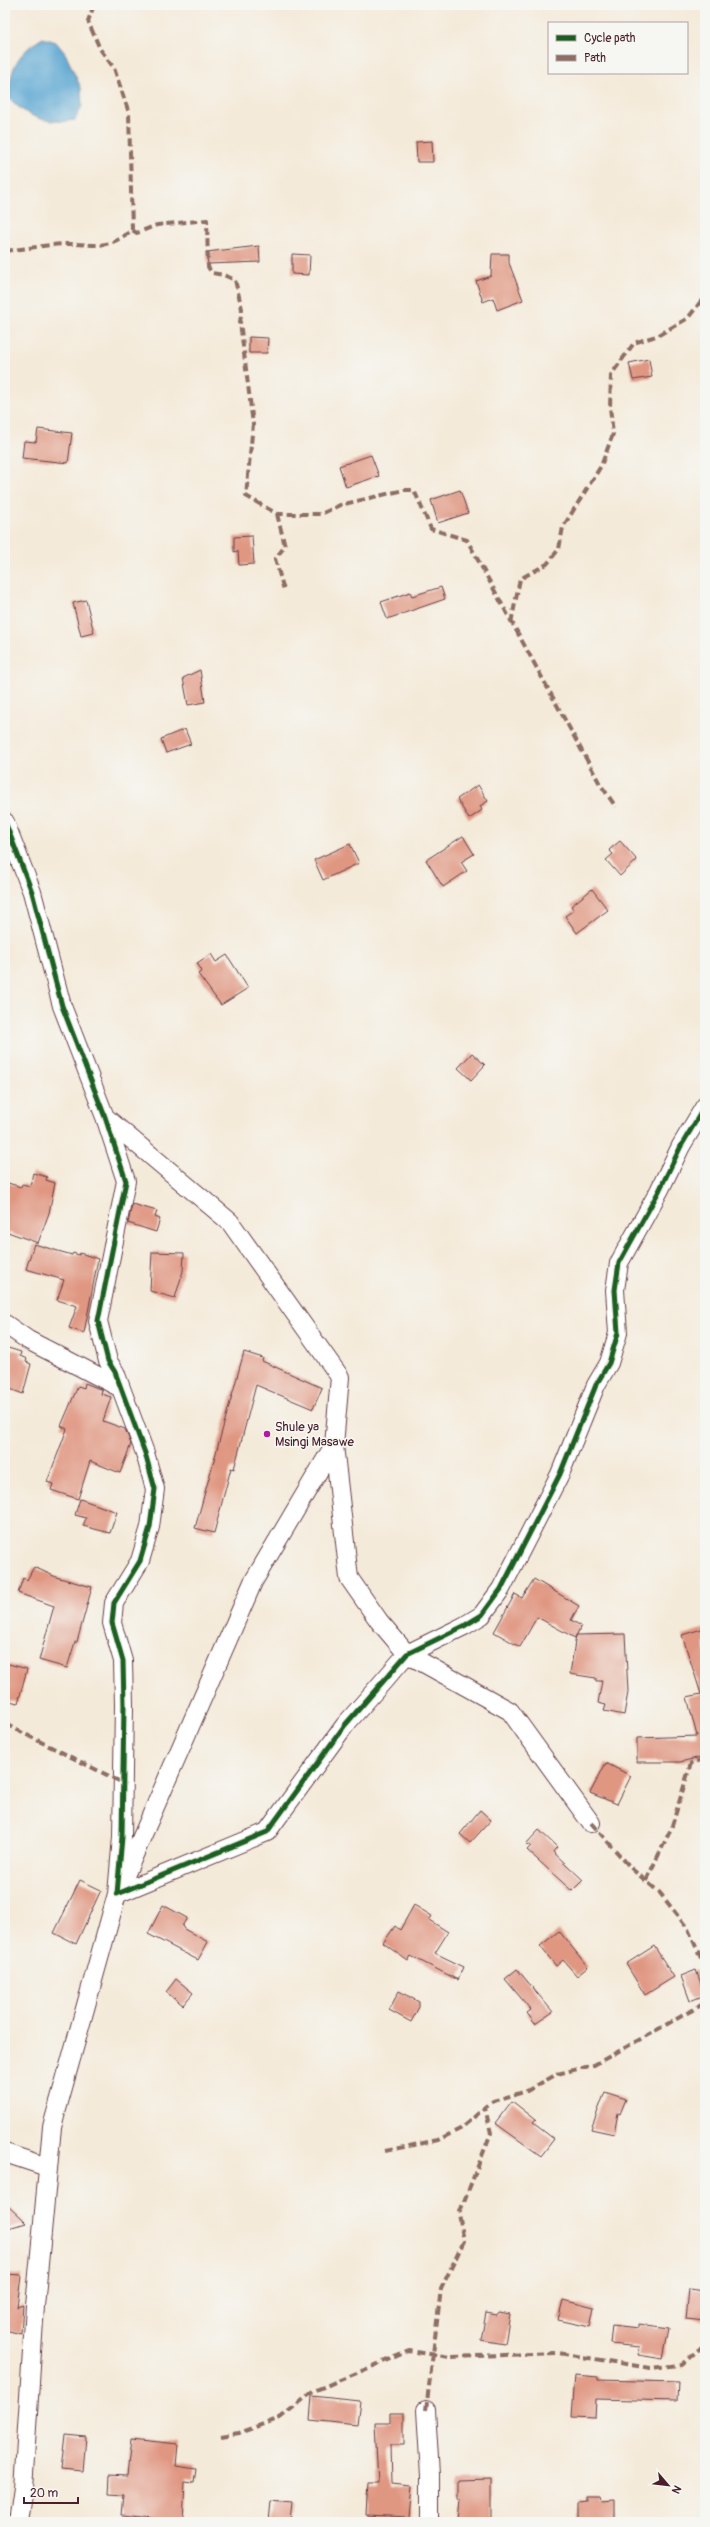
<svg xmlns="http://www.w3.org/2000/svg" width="710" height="2527" font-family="Pangolin,sans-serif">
<rect width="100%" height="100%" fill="#f6f6f2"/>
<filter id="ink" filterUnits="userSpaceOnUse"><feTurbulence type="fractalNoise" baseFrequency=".025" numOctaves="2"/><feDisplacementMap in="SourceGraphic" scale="8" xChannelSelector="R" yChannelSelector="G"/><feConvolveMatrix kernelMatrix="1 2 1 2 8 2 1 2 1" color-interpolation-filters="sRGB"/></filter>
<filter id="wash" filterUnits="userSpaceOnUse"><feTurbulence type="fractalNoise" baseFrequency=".012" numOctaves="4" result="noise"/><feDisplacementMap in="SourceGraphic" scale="16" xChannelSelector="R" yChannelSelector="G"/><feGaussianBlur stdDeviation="0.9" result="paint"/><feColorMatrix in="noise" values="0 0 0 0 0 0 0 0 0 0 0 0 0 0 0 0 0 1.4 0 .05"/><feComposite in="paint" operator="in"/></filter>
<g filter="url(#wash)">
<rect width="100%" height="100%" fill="#f4ead9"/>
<!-- water -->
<path fill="#59a5d1" stroke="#52627e" d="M 43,38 L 56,42 L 65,53 L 81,88 L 82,106 L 75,120 C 47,124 29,119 9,98 C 10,68 17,53 43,38 Z"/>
<g id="blocks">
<!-- building -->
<path fill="#e09782" d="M 432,141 L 433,162 L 417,162 L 416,142 Z
M 259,246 L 260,262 L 208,264 L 206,252 Z
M 292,254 L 310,255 L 309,275 L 292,274 Z
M 492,254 L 509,254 L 509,263 L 523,300 L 497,310 L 493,298 L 483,302 L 476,281 L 491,276 Z
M 249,337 L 268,338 L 267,353 L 249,353 Z
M 649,359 L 652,377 L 633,380 L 629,363 Z
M 38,429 L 72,433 L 68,463 L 22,458 L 24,441 L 36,442 Z
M 371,455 L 379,476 L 346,487 L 339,466 Z
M 460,490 L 468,513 L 438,523 L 431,500 Z
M 252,536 L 254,564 L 239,565 L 238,551 L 234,552 L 234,537 Z
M 441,587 L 445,599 L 387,619 L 381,602 L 410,592 L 412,596 Z
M 86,600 L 94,633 L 81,636 L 73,603 Z
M 200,670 L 205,702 L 188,705 L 183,678 Z
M 185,729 L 191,744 L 166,753 L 161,739 Z
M 478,785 L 488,801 L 480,806 L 482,810 L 469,819 L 457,799 Z
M 463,836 L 474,854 L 461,862 L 467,871 L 443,887 L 426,860 Z
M 620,841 L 637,860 L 620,876 L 606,860 L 613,854 L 609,850 Z
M 350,844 L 359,863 L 323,880 L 314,860 Z
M 592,889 L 608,910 L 577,933 L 565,916 L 574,910 L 571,906 Z
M 211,954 L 216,962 L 227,955 L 248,988 L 221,1005 L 198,974 L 202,971 L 197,963 Z
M 472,1053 L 485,1065 L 471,1080 L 458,1068 Z
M 33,1173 L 47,1177 L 46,1180 L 55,1183 L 49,1213 L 38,1243 L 5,1231 L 5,1192 L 8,1183 L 21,1187 L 22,1184 L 30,1186 Z
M 132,1204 L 157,1211 L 155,1217 L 160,1219 L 156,1232 L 128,1223 Z
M 34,1244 L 72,1255 L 73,1253 L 79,1255 L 80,1253 L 98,1259 L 84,1333 L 69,1328 L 77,1306 L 57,1300 L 64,1280 L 26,1269 Z
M 152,1252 L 184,1253 L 183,1271 L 175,1298 L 150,1291 Z
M 5,1347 L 21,1352 L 20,1356 L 27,1359 L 26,1362 L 31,1364 L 23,1394 L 5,1387 Z
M 244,1352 L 263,1358 L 262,1361 L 322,1388 L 313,1409 L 256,1385 L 234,1469 L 231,1468 L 214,1533 L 195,1528 Z
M 85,1383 L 102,1390 L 101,1394 L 111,1397 L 103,1421 L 125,1429 L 131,1444 L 120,1473 L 90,1461 L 78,1499 L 51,1490 L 53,1484 L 47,1482 L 67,1429 L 61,1426 L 78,1386 L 84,1388 Z
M 80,1499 L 117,1512 L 110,1533 L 83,1526 L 86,1518 L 75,1515 Z
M 34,1567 L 56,1577 L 92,1587 L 77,1642 L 75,1642 L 67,1668 L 39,1660 L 54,1606 L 18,1593 L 23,1578 L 27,1580 Z
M 534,1579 L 579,1606 L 571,1620 L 581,1626 L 575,1638 L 537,1617 L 520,1647 L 494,1632 L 515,1594 L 522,1598 Z
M 705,1628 L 705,1756 L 680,1762 L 637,1762 L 637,1738 L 697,1736 L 687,1697 L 701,1694 L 682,1635 Z
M 625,1634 L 628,1692 L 624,1715 L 604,1711 L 606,1705 L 598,1703 L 602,1681 L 596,1681 L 596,1678 L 570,1674 L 576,1635 Z
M 5,1663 L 27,1669 L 18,1703 L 5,1700 Z
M 606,1763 L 631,1776 L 617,1804 L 590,1793 Z
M 480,1810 L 491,1820 L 470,1843 L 460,1834 Z
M 539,1830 L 557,1847 L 553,1852 L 583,1880 L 572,1891 L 527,1850 L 531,1846 L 526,1844 Z
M 80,1880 L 101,1890 L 76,1944 L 54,1933 Z
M 163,1905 L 187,1918 L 182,1926 L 184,1929 L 208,1942 L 198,1960 L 148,1934 Z
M 414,1905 L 432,1916 L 429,1920 L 448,1932 L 435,1953 L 464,1967 L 458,1980 L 411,1956 L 408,1961 L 383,1943 L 395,1926 L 400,1930 Z
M 559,1931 L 588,1967 L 577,1976 L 563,1960 L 556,1966 L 540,1946 Z
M 654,1946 L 674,1977 L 645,1995 L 626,1964 Z
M 517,1969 L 553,2012 L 535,2024 L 527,2013 L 531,2010 L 505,1979 Z
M 696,1970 L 705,1995 L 690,2001 L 681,1976 Z
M 176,1979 L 193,1993 L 183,2005 L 166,1992 Z
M 399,1991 L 419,2002 L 419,2007 L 411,2022 L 389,2010 Z
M 605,2092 L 626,2099 L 620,2114 L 618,2113 L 614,2134 L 591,2129 Z
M 512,2101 L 536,2120 L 533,2123 L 554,2139 L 541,2156 L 495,2123 Z
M 5,2203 L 26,2223 L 5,2229 Z
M 5,2274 L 21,2275 L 17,2307 L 23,2305 L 21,2334 L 5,2330 Z
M 689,2289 L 705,2291 L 705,2321 L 686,2319 Z
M 563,2300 L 594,2308 L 590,2327 L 558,2320 Z
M 499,2312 L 510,2314 L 505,2344 L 481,2340 L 486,2313 L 497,2315 Z
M 638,2324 L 669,2328 L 663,2359 L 638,2355 L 640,2347 L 610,2344 L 612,2325 L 638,2328 Z
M 575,2375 L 598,2377 L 598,2380 L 678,2382 L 677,2401 L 596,2399 L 595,2418 L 572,2417 Z
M 312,2396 L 360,2401 L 357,2425 L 310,2420 Z
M 390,2413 L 404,2413 L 404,2445 L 390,2445 L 391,2484 L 412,2486 L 409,2517 L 366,2515 L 368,2483 L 378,2483 L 375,2423 L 390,2423 Z
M 65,2435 L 86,2437 L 83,2471 L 61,2469 Z
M 131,2439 L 178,2444 L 176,2466 L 196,2469 L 194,2483 L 185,2482 L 183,2522 L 122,2516 L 124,2495 L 109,2494 L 110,2475 L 127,2476 Z
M 491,2479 L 491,2522 L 459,2522 L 461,2500 L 458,2500 L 458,2480 Z
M 586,2496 L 600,2496 L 601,2500 L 614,2499 L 614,2522 L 578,2522 L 578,2501 L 586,2500 Z
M 271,2501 L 292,2503 L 290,2522 L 269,2522 Z"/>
</g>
</g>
<g filter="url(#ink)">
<use href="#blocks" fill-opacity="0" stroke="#643d45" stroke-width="1"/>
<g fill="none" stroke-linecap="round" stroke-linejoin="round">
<!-- minor casing -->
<g stroke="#643d45" stroke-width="20">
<path id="minor" d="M 5,822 L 32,892 L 62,1006 L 105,1117 L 126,1181 L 98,1321 L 108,1361 L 115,1372 L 145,1453 L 155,1489 L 150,1527 L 140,1561 L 114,1603 L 112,1623 L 123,1661 L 124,1705 L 122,1837 L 117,1894 L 267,1832 L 345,1725 L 407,1654 L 464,1626 L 482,1615 L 501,1589 L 560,1474 L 596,1385 L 609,1363 L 618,1333 L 615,1290 L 619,1263 L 659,1191 L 681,1146 L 705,1106
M 105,1117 L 230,1222 L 340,1377 L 334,1445 L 349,1578 L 379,1621 L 407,1654 L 510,1711 L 591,1823
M 5,1324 L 28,1340 L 121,1388
M 5,2153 L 47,2167
M 426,2410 L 430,2476 L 430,2522
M 18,2522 L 23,2488 L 35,2306 L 52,2127 L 117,1894 L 253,1582 L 334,1445"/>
</g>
<!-- minor -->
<use href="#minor" stroke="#fff" stroke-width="18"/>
<!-- quiet -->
<path stroke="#8d6e63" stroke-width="4" stroke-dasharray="8 4" stroke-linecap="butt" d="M 94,5 L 88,21 L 100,49 L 114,68 L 129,113 L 132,230
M 5,251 C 25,249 45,245 64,244 C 96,243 104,252 132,230 L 137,233 L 157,225 L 207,220 L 208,267 L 212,273 L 224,275 L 235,280 L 242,309 L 240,322 L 253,424 L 246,496 L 277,514 L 321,514 L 340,505 L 404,490 L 414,490 L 431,529 L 467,540 L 600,784 L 616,807
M 277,514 L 285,546 L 275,559 L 284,590
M 511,623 L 520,579 L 547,564 L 559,549 L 563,527 L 601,466 L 613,434 L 610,407 L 611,375 L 634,343 L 659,335 L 688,318 L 705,296
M 5,1724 L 123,1783
M 591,1823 L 632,1869 L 660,1893 L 688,1929 L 705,1967
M 646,1881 L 671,1829 L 691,1763 L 705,1759
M 385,2151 L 438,2140 L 460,2129 L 493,2101 L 527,2091 L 557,2074 L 594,2065 L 705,2003
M 426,2410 L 441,2289 L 464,2241 L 459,2214 L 491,2133 L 485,2108
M 221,2436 L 239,2433 L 280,2418 L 314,2391 L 409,2351 L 450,2357 L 558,2353 L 650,2368 L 681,2365 L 705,2344"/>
<!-- cycleway casing -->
<g stroke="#f6f6f2" stroke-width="8">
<path id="cycleway" d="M 5,822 L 32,892 L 62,1006 L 105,1117 L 126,1181 L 98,1321 L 108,1361 L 115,1372 L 145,1453 L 155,1489 L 150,1527 L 140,1561 L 114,1603 L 112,1623 L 123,1661 L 124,1705 L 122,1837 L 117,1894 L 267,1832 L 345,1725 L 407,1654 L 464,1626 L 482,1615 L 501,1589 L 560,1474 L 596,1385 L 609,1363 L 618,1333 L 615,1290 L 619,1263 L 659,1191 L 681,1146 L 705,1106"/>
</g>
<!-- cycleway -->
<use href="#cycleway" stroke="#1b5e20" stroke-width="5"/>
</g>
</g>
<!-- markers -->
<circle fill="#b5179e" stroke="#f6f6f2" stroke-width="1.5" cx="267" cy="1434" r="4"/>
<g text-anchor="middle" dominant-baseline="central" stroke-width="3.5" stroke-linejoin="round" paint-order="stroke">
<!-- poi labels -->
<g font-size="13" fill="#4a1f2b" stroke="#f6f6f2" text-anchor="start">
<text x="275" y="1427">Shule ya<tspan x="275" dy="15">Msingi Masawe</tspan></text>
</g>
</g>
<!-- margin -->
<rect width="710" height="2527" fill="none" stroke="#f6f6f2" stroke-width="20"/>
<!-- legend -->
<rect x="548" y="22" width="140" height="52" fill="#f6f6f2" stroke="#b1a0a2"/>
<rect x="556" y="35" width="20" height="6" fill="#1b5e20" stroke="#b1a0a2"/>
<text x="584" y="42" font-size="12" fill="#4a1f2b">Cycle path</text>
<rect x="556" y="55" width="20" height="6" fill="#8d6e63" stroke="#b1a0a2"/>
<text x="584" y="62" font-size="12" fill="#4a1f2b">Path</text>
<!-- north arrow -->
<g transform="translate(668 2485) rotate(118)" stroke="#f6f6f2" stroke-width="3" paint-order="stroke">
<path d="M0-3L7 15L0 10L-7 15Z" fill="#4a1f2b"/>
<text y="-6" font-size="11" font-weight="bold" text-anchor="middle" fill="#4a1f2b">N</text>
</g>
<!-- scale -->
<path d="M24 2497v6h54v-6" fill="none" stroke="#4a1f2b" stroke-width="2"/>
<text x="30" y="2497" font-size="12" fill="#4a1f2b" stroke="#f6f6f2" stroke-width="3" paint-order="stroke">20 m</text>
</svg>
